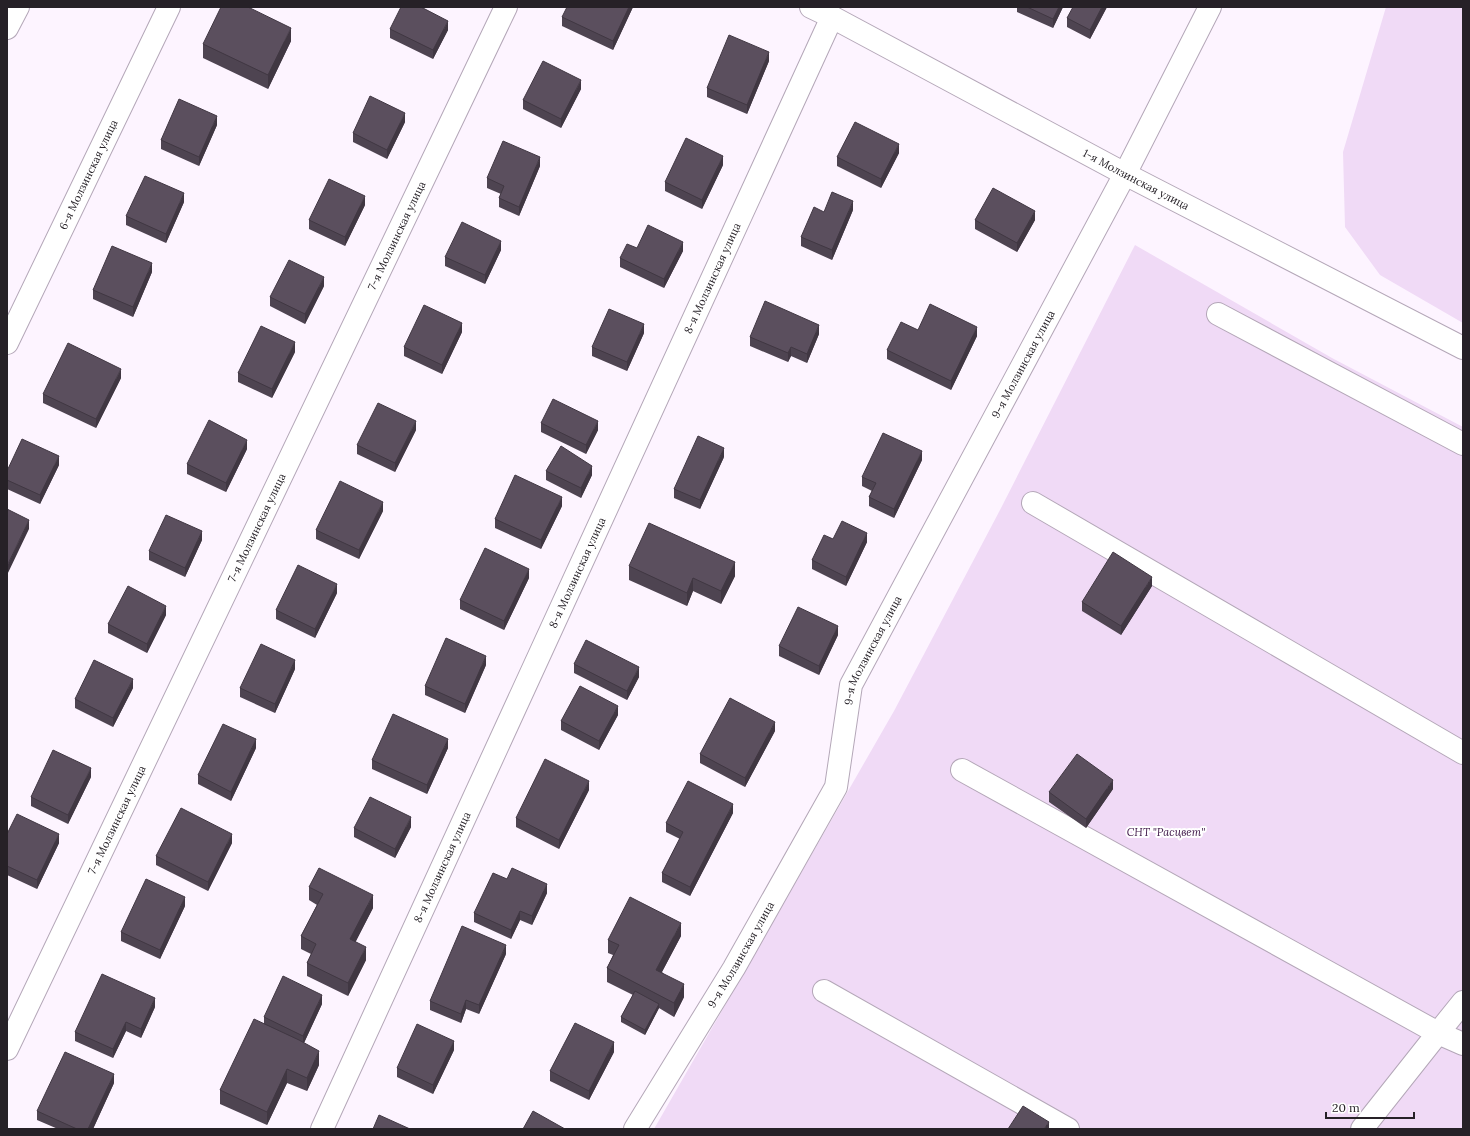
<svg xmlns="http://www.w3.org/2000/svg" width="1470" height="1136" font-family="Lora,serif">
<rect width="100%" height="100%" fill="#fdf4ff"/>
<!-- green -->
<path fill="#f0daf6" d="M 1386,7 L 1463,7 L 1463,323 L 1380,275 L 1345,227 L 1343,152 Z
M 1135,245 L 1332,358 L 1463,427 L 1463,1129 L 654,1129 L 894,711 L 1000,510 Z"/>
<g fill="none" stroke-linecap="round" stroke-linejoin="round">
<!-- minor casing -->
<g stroke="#b4a7b8" stroke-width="24">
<g id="minor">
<path id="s1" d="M 811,7 L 832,17 L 1125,174 L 1463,348"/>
<path d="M 7,28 L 18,7"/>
<path d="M 1218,314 L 1463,444"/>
<path id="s2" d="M 7,343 L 169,7"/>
<path d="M 1033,503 L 1463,753"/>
<path d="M 962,770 L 1438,1033 L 1463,1044"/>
<path d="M 824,991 L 1068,1129"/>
<path id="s3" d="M 7,1049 L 506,7"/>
<path id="s4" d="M 322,1129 L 832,17"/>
<path id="s5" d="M 635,1129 L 734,968 L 836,787 L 851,685 L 1125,174 L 1210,7"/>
<path d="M 1362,1129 L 1438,1033 L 1463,1002"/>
</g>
</g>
<!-- minor -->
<use href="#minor" stroke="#fff" stroke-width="22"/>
</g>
<!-- wall -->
<path fill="#4e4451" d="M 633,7 L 613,50 L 562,26 L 562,17 Z
M 1017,7 L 1063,7 L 1053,28 L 1017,12 Z
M 1107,7 L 1090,39 L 1067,27 L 1067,18 Z
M 390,29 L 448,30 L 433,59 L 390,38 Z
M 291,41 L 268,89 L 203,58 L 203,44 Z
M 769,61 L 747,114 L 707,97 L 707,88 Z
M 581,89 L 561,128 L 523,109 L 523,100 Z
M 405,122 L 387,159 L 353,142 L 353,133 Z
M 217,125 L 199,166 L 161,149 L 161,140 Z
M 899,153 L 881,188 L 837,166 L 837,157 Z
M 723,165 L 702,209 L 665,191 L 665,182 Z
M 540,166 L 519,216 L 499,207 L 499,198 L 501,194 L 487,188 L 487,178 Z
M 184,202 L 166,243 L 126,225 L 126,216 Z
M 365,205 L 345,246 L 309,229 L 309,220 Z
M 853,210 L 832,260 L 801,246 L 801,237 Z
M 975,220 L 1035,220 L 1017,252 L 975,229 Z
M 501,250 L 485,284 L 445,266 L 445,257 Z
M 683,251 L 664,288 L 620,267 L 620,258 Z
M 152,272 L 133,317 L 93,299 L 93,290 Z
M 324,286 L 305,324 L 270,306 L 270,297 Z
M 918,330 L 977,336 L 951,390 L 887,359 L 887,350 Z
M 462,332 L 442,374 L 404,356 L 404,347 Z
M 644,333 L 627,371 L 592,356 L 592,347 Z
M 819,334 L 807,363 L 791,356 L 788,362 L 750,346 L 750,337 Z
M 295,352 L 272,398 L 238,382 L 238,373 Z
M 121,378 L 96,428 L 43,403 L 43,394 Z
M 541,423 L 598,430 L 586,454 L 541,432 Z
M 416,430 L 395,472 L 357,454 L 357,445 Z
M 247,449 L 226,492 L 187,474 L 187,464 Z
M 724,457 L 700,509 L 674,498 L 674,489 Z
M 922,460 L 894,518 L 869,506 L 869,497 L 872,491 L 862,486 L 862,477 Z
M 59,465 L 40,504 L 7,489 L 7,471 Z
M 546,471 L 592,475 L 581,498 L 546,480 Z
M 562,506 L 541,549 L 495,528 L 495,519 Z
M 383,511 L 359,559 L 316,539 L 316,530 Z
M 833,539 L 867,542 L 846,586 L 812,569 L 812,560 Z
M 202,540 L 185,577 L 149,560 L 149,551 Z
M 629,566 L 735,576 L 721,604 L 693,591 L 687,606 L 629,580 Z
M 529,578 L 504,630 L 460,609 L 460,600 Z
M 1152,586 L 1121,635 L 1082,611 L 1082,602 Z
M 337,593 L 315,638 L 276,619 L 276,610 Z
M 166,615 L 147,653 L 108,633 L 108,624 Z
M 838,635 L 819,675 L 779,656 L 779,646 Z
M 574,664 L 639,677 L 627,700 L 574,673 Z
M 486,665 L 465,713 L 425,695 L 425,686 Z
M 295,669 L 275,713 L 240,697 L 240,688 Z
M 133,688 L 113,727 L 75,708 L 75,699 Z
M 618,715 L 599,750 L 561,730 L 561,721 Z
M 775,731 L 745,787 L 700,763 L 700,754 Z
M 256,748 L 231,801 L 198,784 L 198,775 Z
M 448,748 L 427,794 L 372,769 L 372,760 Z
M 91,777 L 68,824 L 31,806 L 31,797 Z
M 1113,789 L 1086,828 L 1049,802 L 1049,792 Z
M 589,790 L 559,849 L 516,827 L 516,818 Z
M 733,813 L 690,896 L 662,882 L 662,873 L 680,839 L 666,832 L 666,823 Z
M 411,827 L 395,858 L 354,837 L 354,828 Z
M 7,834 L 59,843 L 37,889 L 7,875 Z
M 232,843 L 208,891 L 156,865 L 156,856 Z
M 507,879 L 547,893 L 532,925 L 520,920 L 511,939 L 474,922 L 474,913 Z
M 309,887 L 373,908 L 355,942 L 366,960 L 348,996 L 307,976 L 307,963 L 311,954 L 301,949 L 301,936 L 317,905 L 309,900 Z
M 185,906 L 160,959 L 121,941 L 121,932 Z
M 681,936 L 662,972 L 684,997 L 674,1017 L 659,1008 L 645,1035 L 621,1022 L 621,1017 L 633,995 L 607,982 L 607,968 L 613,955 L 608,953 L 608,940 Z
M 506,954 L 479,1014 L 466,1009 L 461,1023 L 430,1010 L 430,1001 Z
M 322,1004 L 304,1043 L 319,1065 L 307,1091 L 287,1083 L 267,1125 L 220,1104 L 220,1090 L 264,1024 L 264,1017 Z
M 155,1007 L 141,1038 L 126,1031 L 113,1058 L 75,1041 L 75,1032 Z
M 454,1050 L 433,1094 L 397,1077 L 397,1068 Z
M 614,1052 L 589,1100 L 550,1081 L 550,1071 Z
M 114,1083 L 93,1129 L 58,1129 L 37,1120 L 37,1111 Z"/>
<!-- shaded-wall -->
<path fill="#403742" d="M 629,7 L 633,7 L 613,50 L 613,41 Z
M 1059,7 L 1063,7 L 1053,28 L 1053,19 Z
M 1102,7 L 1107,7 L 1090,39 L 1090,30 Z
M 448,21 L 448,30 L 433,59 L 433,50 Z
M 291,28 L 291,41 L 268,89 L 268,75 Z
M 769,52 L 769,61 L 747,114 L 747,105 Z
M 581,80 L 581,89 L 561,128 L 561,119 Z
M 405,113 L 405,122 L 387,159 L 387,150 Z
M 217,116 L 217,125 L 199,166 L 199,157 Z
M 899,144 L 899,153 L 881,188 L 881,179 Z
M 723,156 L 723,165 L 702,209 L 702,200 Z
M 540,157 L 540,166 L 519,216 L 519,207 Z
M 184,193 L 184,202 L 166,243 L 166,234 Z
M 365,196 L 365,205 L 345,246 L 345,237 Z
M 853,201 L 853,210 L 832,260 L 832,250 Z
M 1035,211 L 1035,220 L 1017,252 L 1017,243 Z
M 501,241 L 501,250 L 485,284 L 485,275 Z
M 683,242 L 683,251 L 664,288 L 664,279 Z
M 152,263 L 152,272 L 133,317 L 133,307 Z
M 324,277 L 324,286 L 305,324 L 305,314 Z
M 462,323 L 462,332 L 442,374 L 442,365 Z
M 644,324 L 644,333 L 627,371 L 627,362 Z
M 819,325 L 819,334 L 807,363 L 807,354 Z
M 977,327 L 977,336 L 951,390 L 951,381 Z
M 295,342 L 295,352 L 272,398 L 272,389 Z
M 791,347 L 791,356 L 788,362 L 788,353 Z
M 121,369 L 121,378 L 96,428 L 96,419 Z
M 416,421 L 416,430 L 395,472 L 395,463 Z
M 598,421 L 598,430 L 586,454 L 586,445 Z
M 247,440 L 247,449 L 226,492 L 226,483 Z
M 724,448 L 724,457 L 700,509 L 700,500 Z
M 922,451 L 922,460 L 894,518 L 894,509 Z
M 59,456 L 59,465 L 40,504 L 40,495 Z
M 592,466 L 592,475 L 581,498 L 581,488 Z
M 562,497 L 562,506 L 541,549 L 541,540 Z
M 383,502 L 383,511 L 359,559 L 359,550 Z
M 29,520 L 29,529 L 7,575 L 7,566 Z
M 202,531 L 202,540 L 185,577 L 185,568 Z
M 867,533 L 867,542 L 846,586 L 846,577 Z
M 735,562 L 735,576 L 721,604 L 721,591 Z
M 529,569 L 529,578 L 504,630 L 504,621 Z
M 1152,577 L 1152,586 L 1121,635 L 1121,626 Z
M 693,578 L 693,591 L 687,606 L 687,593 Z
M 337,584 L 337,593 L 315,638 L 315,629 Z
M 166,606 L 166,615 L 147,653 L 147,644 Z
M 838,626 L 838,635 L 819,675 L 819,666 Z
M 486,656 L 486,665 L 465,713 L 465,704 Z
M 295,660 L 295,669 L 275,713 L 275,704 Z
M 639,667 L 639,677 L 627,700 L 627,691 Z
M 133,679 L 133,688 L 113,727 L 113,718 Z
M 618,706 L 618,715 L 599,750 L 599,741 Z
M 775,722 L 775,731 L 745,787 L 745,778 Z
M 256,739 L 256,748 L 231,801 L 231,792 Z
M 448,739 L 448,748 L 427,794 L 427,785 Z
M 91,768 L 91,777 L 68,824 L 68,815 Z
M 1113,780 L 1113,789 L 1086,828 L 1086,819 Z
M 589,781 L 589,790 L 559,849 L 559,840 Z
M 733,804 L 733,813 L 690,896 L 690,887 Z
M 411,817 L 411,827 L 395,858 L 395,849 Z
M 59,834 L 59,843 L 37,889 L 37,880 Z
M 232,834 L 232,843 L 208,891 L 208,882 Z
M 547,884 L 547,893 L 532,925 L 532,916 Z
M 373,895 L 373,908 L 350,953 L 350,939 Z
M 185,897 L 185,906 L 160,959 L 160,950 Z
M 520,911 L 520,920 L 511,939 L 511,930 Z
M 681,923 L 681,936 L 656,983 L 656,970 Z
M 8,942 L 8,951 L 7,953 L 7,943 Z
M 506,945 L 506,954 L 479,1014 L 479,1005 Z
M 366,947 L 366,960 L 348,996 L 348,983 Z
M 684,984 L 684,997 L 674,1017 L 674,1003 Z
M 322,995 L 322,1004 L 303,1045 L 303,1036 Z
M 155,998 L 155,1007 L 141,1038 L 141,1029 Z
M 466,1000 L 466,1009 L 461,1023 L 461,1014 Z
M 659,1004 L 659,1008 L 645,1035 L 645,1030 Z
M 126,1022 L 126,1031 L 113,1058 L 113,1049 Z
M 454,1041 L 454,1050 L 433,1094 L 433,1085 Z
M 614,1042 L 614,1052 L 589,1100 L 589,1091 Z
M 319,1051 L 319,1065 L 307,1091 L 307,1078 Z
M 287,1069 L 287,1083 L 267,1125 L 267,1112 Z
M 114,1074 L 114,1083 L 93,1129 L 88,1129 Z
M 1049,1122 L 1049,1129 L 1044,1129 Z"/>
<!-- building -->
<path fill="#5b4f5e" stroke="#403742" d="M 221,7 L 248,7 L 291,28 L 268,75 L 203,44 Z
M 401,7 L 421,7 L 448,21 L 433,50 L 390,29 Z
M 567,7 L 629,7 L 613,41 L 562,17 Z
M 1027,7 L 1059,7 L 1053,19 Z
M 1073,7 L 1102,7 L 1090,30 L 1067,18 Z
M 729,35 L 769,52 L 747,105 L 707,88 Z
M 543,61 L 581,80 L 561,119 L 523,100 Z
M 370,96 L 405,113 L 387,150 L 353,133 Z
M 179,99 L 217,116 L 199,157 L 161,140 Z
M 855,122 L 899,144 L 881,179 L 837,157 Z
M 686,138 L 723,156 L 702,200 L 665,182 Z
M 503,141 L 540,157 L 519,207 L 499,198 L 504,186 L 487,178 Z
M 145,176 L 184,193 L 166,234 L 126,216 Z
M 329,179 L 365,196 L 345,237 L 309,220 Z
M 993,188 L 1035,211 L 1017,243 L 975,220 Z
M 832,192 L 853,201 L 832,250 L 801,237 L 814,207 L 824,212 Z
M 462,222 L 501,241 L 485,275 L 445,257 Z
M 648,225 L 683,242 L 664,279 L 620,258 L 627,244 L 637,248 Z
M 112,246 L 152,263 L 133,307 L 93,290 Z
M 289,260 L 324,277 L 305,314 L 270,297 Z
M 765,301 L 819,325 L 807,354 L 791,347 L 788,353 L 750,337 Z
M 930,304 L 977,327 L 951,381 L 887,350 L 901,322 L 918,330 Z
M 424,305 L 462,323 L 442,365 L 404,347 Z
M 609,309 L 644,324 L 627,362 L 592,347 Z
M 261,326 L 295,342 L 272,389 L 238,373 Z
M 68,343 L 121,369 L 96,419 L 43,394 Z
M 553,399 L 598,421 L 586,445 L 541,423 Z
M 378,403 L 416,421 L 395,463 L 357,445 Z
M 209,420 L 247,440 L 226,483 L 187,464 Z
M 883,433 L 922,451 L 894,509 L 869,497 L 876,483 L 862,477 Z
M 698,436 L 724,448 L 700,500 L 674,489 Z
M 22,439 L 59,456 L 40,495 L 7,480 L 7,471 Z
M 561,446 L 592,466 L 581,488 L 546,471 Z
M 515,475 L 562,497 L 541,540 L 495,519 Z
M 340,481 L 383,502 L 359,550 L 316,530 Z
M 7,509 L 29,520 L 7,566 Z
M 166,515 L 202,531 L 185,568 L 149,551 Z
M 842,521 L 867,533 L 846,577 L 812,560 L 824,535 L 833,539 Z
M 649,523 L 735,562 L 721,591 L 693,578 L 687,593 L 629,566 Z
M 485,548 L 529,569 L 504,621 L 460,600 Z
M 1113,552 L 1152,577 L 1121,626 L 1082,602 Z
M 298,565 L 337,584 L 315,629 L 276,610 Z
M 128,586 L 166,606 L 147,644 L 108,624 Z
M 798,607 L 838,626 L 819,666 L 779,646 Z
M 446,638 L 486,656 L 465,704 L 425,686 Z
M 586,640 L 639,667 L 627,691 L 574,664 Z
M 261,644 L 295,660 L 275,704 L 240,688 Z
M 94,660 L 133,679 L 113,718 L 75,699 Z
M 580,686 L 618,706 L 599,741 L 561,721 Z
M 730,698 L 775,722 L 745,778 L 700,754 Z
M 393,714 L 448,739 L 427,785 L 372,760 Z
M 223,724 L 256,739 L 231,792 L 198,775 Z
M 53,750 L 91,768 L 68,815 L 31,797 Z
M 1077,754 L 1113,780 L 1086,819 L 1049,792 Z
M 545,759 L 589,781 L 559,840 L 516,818 Z
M 688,781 L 733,804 L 690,887 L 662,873 L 683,832 L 666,823 Z
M 370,797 L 411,817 L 395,849 L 354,828 Z
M 181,808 L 232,834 L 208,882 L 156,856 Z
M 17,814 L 59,834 L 37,880 L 7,866 L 7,834 Z
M 319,868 L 373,895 L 350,939 L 366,947 L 348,983 L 307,963 L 316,944 L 301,936 L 323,894 L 309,887 Z
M 512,868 L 547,884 L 532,916 L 520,911 L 511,930 L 474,913 L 493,873 L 507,879 Z
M 146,879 L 185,897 L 160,950 L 121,932 Z
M 630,897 L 681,923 L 656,970 L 684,984 L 674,1003 L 607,968 L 619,945 L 608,940 Z
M 462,926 L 506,945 L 479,1005 L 466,1000 L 461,1014 L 430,1001 Z
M 102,974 L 155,998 L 141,1029 L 126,1022 L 113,1049 L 75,1032 Z
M 283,976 L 322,995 L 303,1036 L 264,1017 Z
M 635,991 L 659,1004 L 645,1030 L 621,1017 Z
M 254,1019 L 299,1040 L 319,1051 L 307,1078 L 287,1069 L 267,1112 L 220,1090 Z
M 575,1023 L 614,1042 L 589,1091 L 550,1071 Z
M 417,1024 L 454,1041 L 433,1085 L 397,1068 Z
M 65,1052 L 114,1074 L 88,1129 L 77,1129 L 37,1111 Z
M 1023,1106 L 1049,1122 L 1044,1129 L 1008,1129 Z
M 533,1111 L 565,1129 L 523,1129 Z
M 379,1115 L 410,1129 L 373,1129 Z"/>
<g text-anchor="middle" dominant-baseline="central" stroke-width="4" stroke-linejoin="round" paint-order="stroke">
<!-- street labels -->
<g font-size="11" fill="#262127" stroke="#fff">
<text stroke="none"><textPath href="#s2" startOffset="187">6-я Молзинская улица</textPath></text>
<text stroke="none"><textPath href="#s1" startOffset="368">1-я Молзинская улица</textPath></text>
<text stroke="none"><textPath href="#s3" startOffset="902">7-я Молзинская улица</textPath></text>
<text stroke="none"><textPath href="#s4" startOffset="936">8-я Молзинская улица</textPath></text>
<text stroke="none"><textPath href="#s5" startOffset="864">9-я Молзинская улица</textPath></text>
<text stroke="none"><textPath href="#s3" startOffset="578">7-я Молзинская улица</textPath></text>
<text stroke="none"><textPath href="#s4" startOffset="612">8-я Молзинская улица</textPath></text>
<text stroke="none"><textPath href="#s5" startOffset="540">9-я Молзинская улица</textPath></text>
<text stroke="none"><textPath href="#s3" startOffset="254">7-я Молзинская улица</textPath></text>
<text stroke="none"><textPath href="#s4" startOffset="288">8-я Молзинская улица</textPath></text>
<text stroke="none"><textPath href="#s5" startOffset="204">9-я Молзинская улица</textPath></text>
</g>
<!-- park labels -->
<g font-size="11" font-style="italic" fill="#3e1748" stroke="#fff">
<text x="1166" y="832">СНТ "Расцвет"</text>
</g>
</g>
<!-- border -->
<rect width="1470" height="1136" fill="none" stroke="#262127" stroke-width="16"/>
<!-- scale -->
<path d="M1326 1112v6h88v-6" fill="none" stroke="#262127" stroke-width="2"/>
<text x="1332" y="1112" font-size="12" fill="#262127" stroke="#ffffff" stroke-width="3" paint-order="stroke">20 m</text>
</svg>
